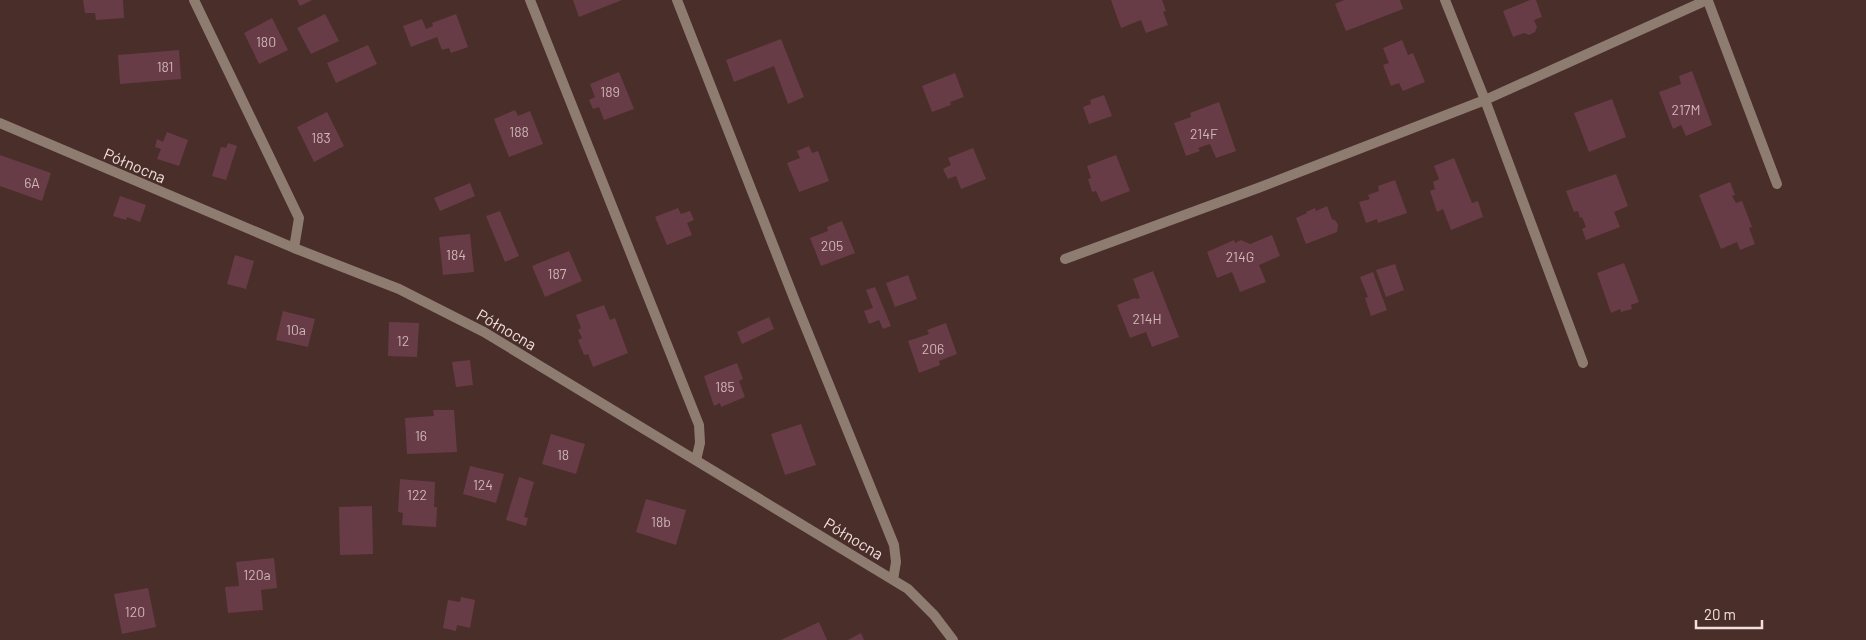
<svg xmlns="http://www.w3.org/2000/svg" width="1866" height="640" font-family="Barlow,sans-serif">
<rect width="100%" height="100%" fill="#492e2a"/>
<!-- building -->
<path fill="#683c46" d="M 83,0 L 123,0 L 124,18 L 96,20 L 95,13 L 85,13 Z
M 297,0 L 312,0 L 300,6 Z
M 573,0 L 622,0 L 579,17 Z
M 1111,0 L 1162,0 L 1166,11 L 1163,12 L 1168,25 L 1146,33 L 1141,20 L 1121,28 Z
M 1344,0 L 1400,0 L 1403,9 L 1346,31 L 1335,4 Z
M 1530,0 L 1536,0 L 1542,17 L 1534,20 L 1537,27 L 1535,32 L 1529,35 L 1524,33 L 1513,37 L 1503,11 Z
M 325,14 L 339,41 L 311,54 L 297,28 Z
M 456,14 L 468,47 L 451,53 L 449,48 L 442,50 L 437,37 L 411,47 L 403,26 L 422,19 L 426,29 L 433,26 L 432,23 Z
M 272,18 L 288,50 L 259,64 L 244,33 Z
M 781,39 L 804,97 L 788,104 L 774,66 L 734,82 L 726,60 Z
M 1402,40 L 1408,55 L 1413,53 L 1425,82 L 1403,91 L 1399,83 L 1391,86 L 1383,65 L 1389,63 L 1383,48 Z
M 368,45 L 377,64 L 336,83 L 327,63 Z
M 179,50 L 181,79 L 120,84 L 118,55 Z
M 1692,71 L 1712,125 L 1686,136 L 1681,125 L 1673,129 L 1659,92 L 1681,84 L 1679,76 Z
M 619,72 L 634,109 L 604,120 L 599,107 L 593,109 L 589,100 L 595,97 L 590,84 Z
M 955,73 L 964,97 L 950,102 L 951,105 L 932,112 L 922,86 Z
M 1104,95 L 1112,116 L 1089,124 L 1083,107 L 1091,104 L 1090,100 Z
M 1612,99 L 1626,137 L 1589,152 L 1574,113 Z
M 1219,102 L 1236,151 L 1216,158 L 1210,144 L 1198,148 L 1200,151 L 1186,156 L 1174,123 L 1191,117 L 1190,113 Z
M 515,110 L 518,116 L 530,111 L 543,144 L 509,157 L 494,119 Z
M 327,112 L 344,146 L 314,162 L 297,127 Z
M 167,132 L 188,140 L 179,166 L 157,159 L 161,149 L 155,147 L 157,139 L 163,142 Z
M 228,143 L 237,146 L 226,180 L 212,176 L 221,147 L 226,148 Z
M 809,146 L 812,153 L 818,151 L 829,181 L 799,192 L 787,163 L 800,158 L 797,151 Z
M 973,148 L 986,179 L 961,189 L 956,176 L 948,179 L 943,169 L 951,165 L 948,158 Z
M 0,155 L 51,173 L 42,201 L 0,186 Z
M 1116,155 L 1130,191 L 1101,202 L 1096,191 L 1092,192 L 1088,179 L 1091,178 L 1087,166 Z
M 1454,158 L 1472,203 L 1478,201 L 1483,217 L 1451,230 L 1443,209 L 1437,212 L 1430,191 L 1435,189 L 1433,182 L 1439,179 L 1434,166 Z
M 1616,174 L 1628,206 L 1614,212 L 1620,227 L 1586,240 L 1582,229 L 1586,227 L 1582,217 L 1580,218 L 1578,211 L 1574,212 L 1566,191 Z
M 1395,180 L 1407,213 L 1378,223 L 1377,219 L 1366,223 L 1359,202 L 1370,199 L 1368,195 L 1379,191 L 1378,186 Z
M 1730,182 L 1735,195 L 1732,196 L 1736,203 L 1742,201 L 1752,227 L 1749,228 L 1755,244 L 1740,250 L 1737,242 L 1721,249 L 1699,195 Z
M 470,183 L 475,196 L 440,211 L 434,198 Z
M 120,196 L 146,205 L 140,222 L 127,217 L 126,220 L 113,216 Z
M 1327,206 L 1332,219 L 1336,221 L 1338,225 L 1337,232 L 1306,244 L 1296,218 L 1307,213 L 1306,212 L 1315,208 L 1316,211 Z
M 678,208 L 681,214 L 690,211 L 694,220 L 687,223 L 692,235 L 667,245 L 655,217 Z
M 500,211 L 519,256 L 505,262 L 486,216 Z
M 842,221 L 855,253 L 821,266 L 810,238 L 828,231 L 827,227 Z
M 470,234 L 474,272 L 443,275 L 439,237 Z
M 1272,235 L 1280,256 L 1259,265 L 1266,282 L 1240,292 L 1232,272 L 1217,278 L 1207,252 L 1234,240 L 1235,243 L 1241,240 L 1250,244 Z
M 569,251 L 582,281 L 545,297 L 532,266 Z
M 235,255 L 254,261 L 246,289 L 227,284 Z
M 1624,263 L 1639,302 L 1631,305 L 1632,309 L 1621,312 L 1620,309 L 1611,313 L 1597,273 Z
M 1395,264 L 1404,290 L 1386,297 L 1376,270 Z
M 1153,271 L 1179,337 L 1152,347 L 1146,332 L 1130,338 L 1117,305 L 1135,298 L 1136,299 L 1140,298 L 1133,279 Z
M 1373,272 L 1387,310 L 1371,316 L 1365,298 L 1368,297 L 1360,277 Z
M 908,275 L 917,299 L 895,307 L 886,283 Z
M 875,287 L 891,326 L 883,329 L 879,320 L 869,324 L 864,311 L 873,308 L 866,290 Z
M 604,305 L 610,320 L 615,318 L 628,353 L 593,367 L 588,354 L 584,355 L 578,340 L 582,338 L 578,330 L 581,328 L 576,315 Z
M 283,311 L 315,319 L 308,347 L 276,340 Z
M 769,317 L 774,329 L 742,344 L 737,332 Z
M 389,322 L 419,323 L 417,357 L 388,356 Z
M 946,323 L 957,354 L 939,361 L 940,365 L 919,373 L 908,341 L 929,334 L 927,330 Z
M 470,360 L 473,385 L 456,387 L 452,362 Z
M 737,363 L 743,379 L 739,381 L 745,397 L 721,407 L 720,403 L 714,406 L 704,376 Z
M 433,410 L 454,410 L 457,452 L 407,454 L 405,418 L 434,416 Z
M 801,424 L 816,465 L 785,475 L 771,434 Z
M 551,434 L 585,444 L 576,474 L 542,464 Z
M 470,466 L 504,474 L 496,503 L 463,494 Z
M 519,477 L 534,482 L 524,517 L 528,518 L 526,526 L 506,520 Z
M 400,479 L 435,482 L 434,507 L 437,507 L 436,527 L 402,525 L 403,513 L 398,512 Z
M 646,499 L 686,510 L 676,545 L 636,532 Z
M 372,506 L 373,554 L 340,555 L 339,507 Z
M 274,558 L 277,588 L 261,590 L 263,610 L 228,613 L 225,587 L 239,586 L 236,562 Z
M 148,588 L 156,627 L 122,634 L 114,594 Z
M 461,597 L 475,600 L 470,628 L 457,625 L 456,631 L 443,628 L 448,600 L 460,602 Z
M 819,622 L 827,640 L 781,640 Z
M 861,633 L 864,640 L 848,640 Z"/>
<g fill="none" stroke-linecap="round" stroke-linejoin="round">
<!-- service -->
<path stroke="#8e7c70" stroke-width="10" d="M 1708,1 L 1777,184"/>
<!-- minor -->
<path stroke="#8e7c70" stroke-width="10" d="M 194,0 L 299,218 L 294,248
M 530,0 L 699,425 L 700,443 L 696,460
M 677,0 L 795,301 L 894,545 L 896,562 L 893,580
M 1445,0 L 1485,100 L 1583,363
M 0,123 L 294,248 L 399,289 L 484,332 L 908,589 L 934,615 L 953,640
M 1065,259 L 1258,188 L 1485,100 L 1707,0"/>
</g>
<g text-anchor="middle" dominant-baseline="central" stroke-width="4" stroke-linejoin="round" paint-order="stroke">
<!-- number labels -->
<g font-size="14" fill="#d0b7b7">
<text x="266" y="41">180</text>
<text x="165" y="66">181</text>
<text x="610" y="91">189</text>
<text x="1686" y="109">217M</text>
<text x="519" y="131">188</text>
<text x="1204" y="133">214F</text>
<text x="321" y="137">183</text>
<text x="32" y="182">6A</text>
<text x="832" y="245">205</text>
<text x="456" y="254">184</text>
<text x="1240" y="256">214G</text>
<text x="557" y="273">187</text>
<text x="1147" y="318">214H</text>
<text x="296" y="329">10a</text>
<text x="403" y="340">12</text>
<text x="933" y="348">206</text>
<text x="725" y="386">185</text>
<text x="421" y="435">16</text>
<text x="563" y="454">18</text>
<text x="483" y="484">124</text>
<text x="417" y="494">122</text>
<text x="661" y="521">18b</text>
<text x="257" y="574">120a</text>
<text x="135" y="611">120</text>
</g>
<!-- street labels -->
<g font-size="16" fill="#f2e0dd" stroke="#492e2a">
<text transform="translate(135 165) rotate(23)">Północna</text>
<text transform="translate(507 329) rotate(30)">Północna</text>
<text transform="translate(854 538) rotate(31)">Północna</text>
</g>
</g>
<!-- scale -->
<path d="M1696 620v8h66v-8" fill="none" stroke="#f2e0dd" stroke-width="2.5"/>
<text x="1704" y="620" font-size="15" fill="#f2e0dd" stroke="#492e2a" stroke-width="4" paint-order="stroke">20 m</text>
</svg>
